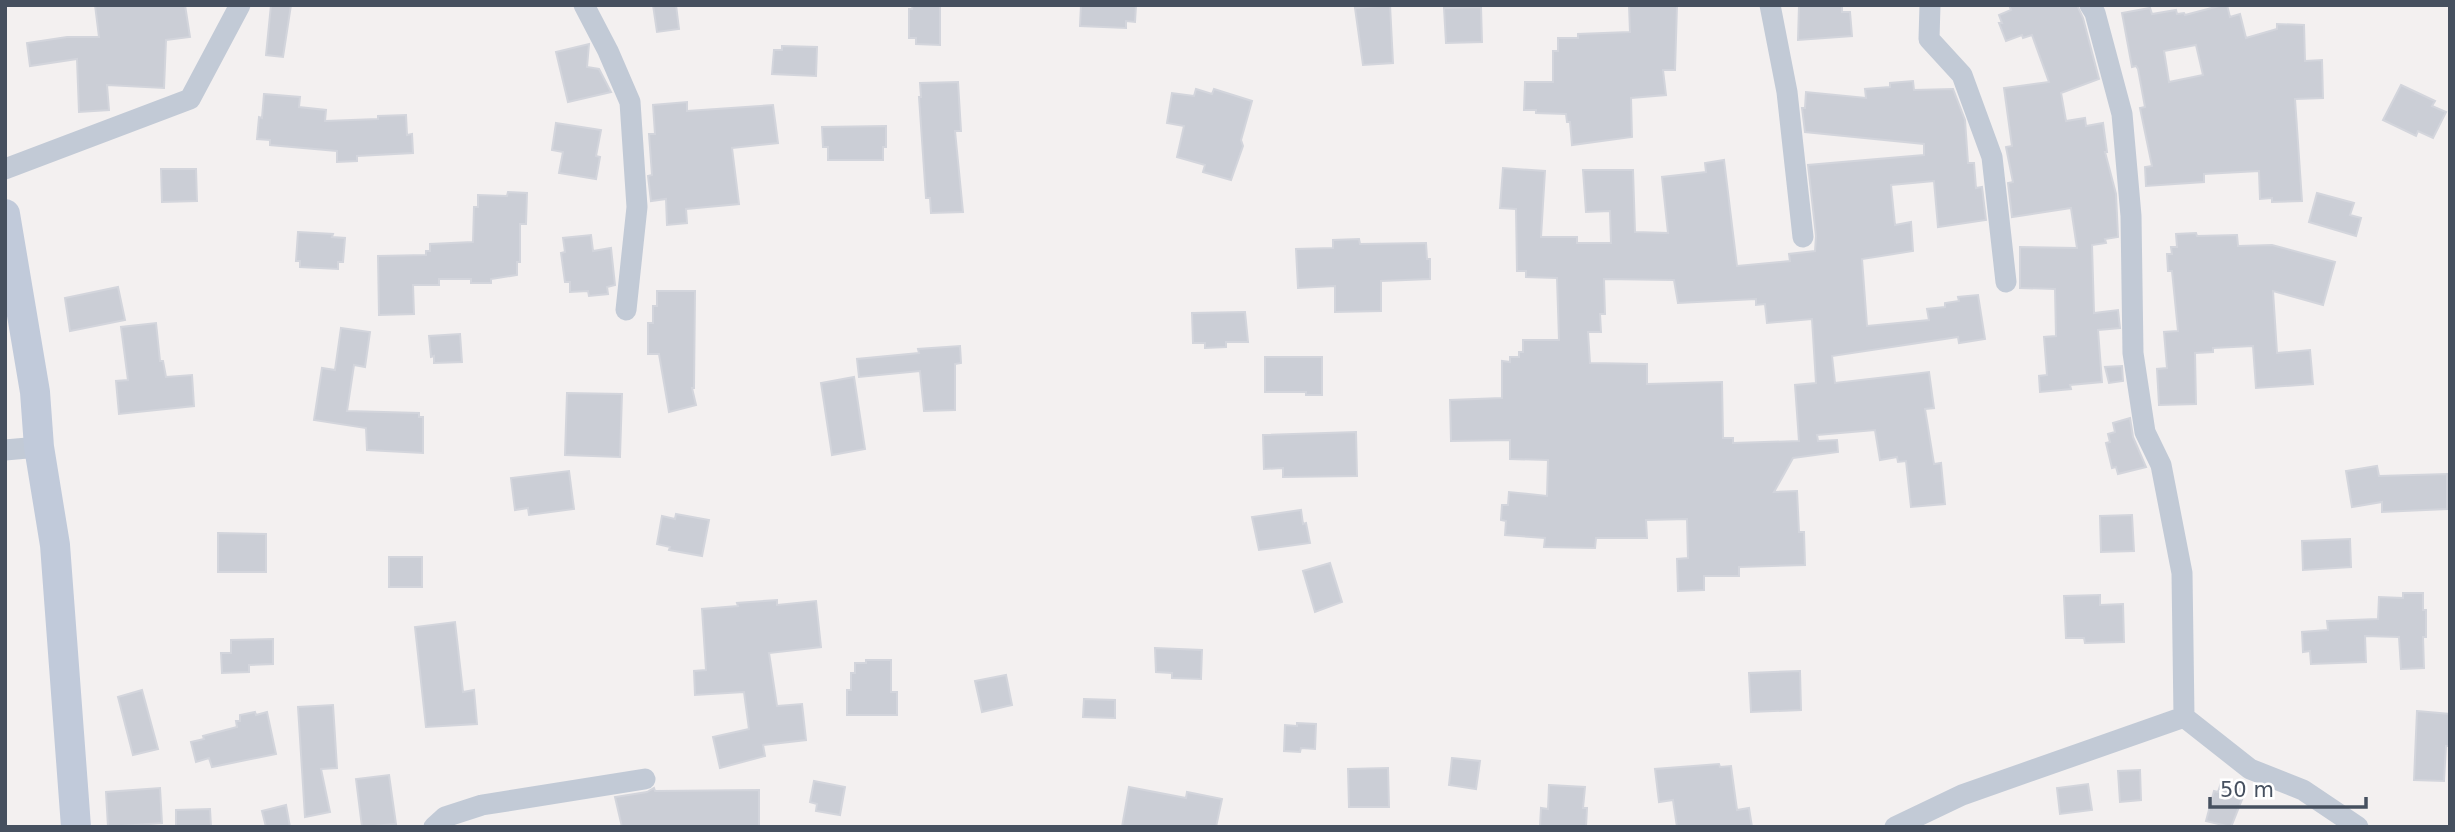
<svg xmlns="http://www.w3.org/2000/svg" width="2455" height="832" font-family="'DejaVu Sans',sans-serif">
<rect width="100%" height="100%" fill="#f3f0f0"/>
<!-- building -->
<path fill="#cbced6" stroke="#d3d5dc" stroke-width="2" fill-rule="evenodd" d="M 95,5 L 185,5 L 190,37 L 166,40 L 164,88 L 107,85 L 109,110 L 79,112 L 77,59 L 30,66 L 27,43 L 67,37 L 99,37 Z
M 271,5 L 291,5 L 283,57 L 266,55 Z
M 653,5 L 676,5 L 679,29 L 657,32 Z
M 913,5 L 940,5 L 940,45 L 916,44 L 916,38 L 909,38 L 909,9 L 912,9 Z
M 1081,5 L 1136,5 L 1135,22 L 1126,21 L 1126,28 L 1080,26 Z
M 1390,5 L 1393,63 L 1363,65 L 1355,8 Z
M 1629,5 L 1677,5 L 1675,70 L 1663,70 L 1666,95 L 1631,98 L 1632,137 L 1572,145 L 1570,122 L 1567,122 L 1566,114 L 1536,113 L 1536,110 L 1524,110 L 1525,82 L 1553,82 L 1553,51 L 1558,51 L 1558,38 L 1578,38 L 1578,34 L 1630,32 Z
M 1799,5 L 1842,5 L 1842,12 L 1850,12 L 1852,36 L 1798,40 Z
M 2009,5 L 2077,5 L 2083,18 L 2099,79 L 2061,93 L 2066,121 L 2085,118 L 2086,126 L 2103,123 L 2107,152 L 2105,152 L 2116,194 L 2118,237 L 2105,239 L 2106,243 L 2092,245 L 2094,313 L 2118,310 L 2120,328 L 2098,330 L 2102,382 L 2070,385 L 2071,389 L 2040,392 L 2039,376 L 2047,375 L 2044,337 L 2056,336 L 2055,289 L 2020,288 L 2020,247 L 2077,248 L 2071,208 L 2012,217 L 2008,183 L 2013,182 L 2006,147 L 2012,146 L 2004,88 L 2049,82 L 2032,35 L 2023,38 L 2022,35 L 2006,41 L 1999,23 L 2002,23 L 1999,15 L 2011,10 Z
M 2223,5 L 2227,5 L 2230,17 L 2240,14 L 2246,38 L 2277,29 L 2277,24 L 2304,25 L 2305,61 L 2322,60 L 2323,98 L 2295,99 L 2302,201 L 2272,202 L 2272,198 L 2260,199 L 2259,171 L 2204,174 L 2204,182 L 2146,186 L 2145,167 L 2152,166 L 2140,108 L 2145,107 L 2138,69 L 2136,66 L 2132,67 L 2122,13 L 2150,8 L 2152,14 L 2176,10 L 2177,14 L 2184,13 L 2185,15 ZM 2196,45 L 2203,75 L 2169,82 L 2164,51 Z
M 1481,7 L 1482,42 L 1446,43 L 1444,8 Z
M 589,44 L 587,67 L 599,69 L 611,92 L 568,102 L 556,52 Z
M 782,46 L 817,47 L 816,76 L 772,74 L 774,50 L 782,50 Z
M 1913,81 L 1914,90 L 1953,89 L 1965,120 L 1968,163 L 1974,163 L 1976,188 L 1982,187 L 1986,220 L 1938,227 L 1934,181 L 1891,185 L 1895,225 L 1911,222 L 1913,251 L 1862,259 L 1867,326 L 1929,320 L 1927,309 L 1945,307 L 1945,303 L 1959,301 L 1958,297 L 1978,295 L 1985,339 L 1959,343 L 1958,337 L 1832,356 L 1835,383 L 1929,372 L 1934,408 L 1925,409 L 1934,464 L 1941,463 L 1945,504 L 1911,507 L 1906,461 L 1898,462 L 1897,457 L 1880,460 L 1875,430 L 1817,435 L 1818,441 L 1837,440 L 1838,452 L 1793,458 L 1774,492 L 1797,491 L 1799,532 L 1804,532 L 1805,565 L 1739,567 L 1739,576 L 1704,576 L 1704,590 L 1678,591 L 1677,559 L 1688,558 L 1687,519 L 1646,520 L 1647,538 L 1596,538 L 1595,548 L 1544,547 L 1545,538 L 1505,535 L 1506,521 L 1501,520 L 1502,505 L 1508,505 L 1509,492 L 1547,496 L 1548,460 L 1510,459 L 1510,440 L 1451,441 L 1450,400 L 1502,398 L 1502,361 L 1510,362 L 1510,357 L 1519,357 L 1519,352 L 1523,352 L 1523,340 L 1559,340 L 1557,278 L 1526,277 L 1526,271 L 1517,271 L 1516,209 L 1500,208 L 1503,168 L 1545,171 L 1541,237 L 1577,237 L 1577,243 L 1611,243 L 1610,211 L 1586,212 L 1583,170 L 1633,170 L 1635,232 L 1668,233 L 1662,177 L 1706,172 L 1705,163 L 1724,160 L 1737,266 L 1790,261 L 1789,254 L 1815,251 L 1816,236 L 1808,165 L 1924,155 L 1924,144 L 1805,132 L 1802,108 L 1805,108 L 1806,92 L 1866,98 L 1865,89 L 1890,87 L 1890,83 ZM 1604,279 L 1674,280 L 1678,303 L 1756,299 L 1756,305 L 1765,304 L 1767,323 L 1812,319 L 1816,383 L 1795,385 L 1799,441 L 1733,443 L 1733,438 L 1723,438 L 1722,382 L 1647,384 L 1647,364 L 1590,363 L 1588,332 L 1601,332 L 1600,314 L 1605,314 Z
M 958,82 L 961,131 L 955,131 L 963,212 L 931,213 L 930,198 L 926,198 L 919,97 L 921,97 L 920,83 Z
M 2401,85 L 2435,101 L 2432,106 L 2446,112 L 2433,138 L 2418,131 L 2416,136 L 2383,120 Z
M 1196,89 L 1212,94 L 1214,89 L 1252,101 L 1241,140 L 1243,146 L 1231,180 L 1203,172 L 1205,165 L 1177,157 L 1184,126 L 1167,123 L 1172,93 L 1194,96 Z
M 264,94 L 300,97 L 299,107 L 326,110 L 325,121 L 378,119 L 378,116 L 406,115 L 407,135 L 412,134 L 413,153 L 357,156 L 357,161 L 337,162 L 337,151 L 270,145 L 270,140 L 257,139 L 259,117 L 262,118 Z
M 687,102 L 687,111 L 773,105 L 778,143 L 732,148 L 739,204 L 686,209 L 687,223 L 667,225 L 666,199 L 651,201 L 648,176 L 652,175 L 649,134 L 655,134 L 653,105 Z
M 556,123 L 601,130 L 596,156 L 600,157 L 596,179 L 559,173 L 563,152 L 552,150 Z
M 886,126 L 886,147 L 883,147 L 883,160 L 828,160 L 828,147 L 823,147 L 822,127 Z
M 161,169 L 196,169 L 197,201 L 162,202 Z
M 508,192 L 527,193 L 526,224 L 520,224 L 520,262 L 517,262 L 517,275 L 491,279 L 491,283 L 471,283 L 471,279 L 439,279 L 439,285 L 413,285 L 414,314 L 379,315 L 378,256 L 426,255 L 426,251 L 430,251 L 430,244 L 473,242 L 474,207 L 478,207 L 478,195 L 507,196 Z
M 2317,193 L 2354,203 L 2350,215 L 2361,218 L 2356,236 L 2309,222 Z
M 298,232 L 333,234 L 332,237 L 345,238 L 343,262 L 338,262 L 338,269 L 300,267 L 300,261 L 296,261 Z
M 2196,233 L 2197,236 L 2237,235 L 2238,246 L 2272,245 L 2335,262 L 2323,305 L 2273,291 L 2277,353 L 2310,350 L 2313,384 L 2256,388 L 2253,346 L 2213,348 L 2213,352 L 2195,353 L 2196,404 L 2159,405 L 2157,369 L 2167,368 L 2164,332 L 2178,331 L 2172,271 L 2168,271 L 2167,254 L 2172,254 L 2171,247 L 2177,247 L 2176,234 Z
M 591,235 L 593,251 L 611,248 L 615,285 L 607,287 L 608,294 L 589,296 L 588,291 L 570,292 L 570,282 L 565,282 L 561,253 L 565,252 L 563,238 Z
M 1359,239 L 1360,244 L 1426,243 L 1427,259 L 1430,259 L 1430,279 L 1381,281 L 1381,311 L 1335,312 L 1335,286 L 1298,288 L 1296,249 L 1333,248 L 1333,240 Z
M 118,287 L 125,320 L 70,331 L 65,298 Z
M 657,291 L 695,291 L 694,388 L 692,388 L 696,405 L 669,412 L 659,354 L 648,354 L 648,323 L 653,323 L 653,306 L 657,306 Z
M 1245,312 L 1248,342 L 1226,342 L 1226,347 L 1205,348 L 1205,343 L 1193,343 L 1192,313 Z
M 156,323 L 160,361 L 163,361 L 166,377 L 192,375 L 194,406 L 119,414 L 116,381 L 128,380 L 121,327 Z
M 341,328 L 370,332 L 365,367 L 354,365 L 347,411 L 419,413 L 419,417 L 423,417 L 423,453 L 367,450 L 366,428 L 314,420 L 322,368 L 335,370 Z
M 460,334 L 462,362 L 434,363 L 434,356 L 431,357 L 429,336 Z
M 960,346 L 961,363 L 955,364 L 955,410 L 924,411 L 920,371 L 859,377 L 857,359 L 919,353 L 918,349 Z
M 1265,357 L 1322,357 L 1322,395 L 1306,395 L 1306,392 L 1265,392 Z
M 2122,366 L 2123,381 L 2109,383 L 2105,367 Z
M 854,377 L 865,449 L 832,455 L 821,383 Z
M 567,393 L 622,394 L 620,457 L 565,455 Z
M 2130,418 L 2133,437 L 2146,467 L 2118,474 L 2116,467 L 2112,468 L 2106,443 L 2110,442 L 2108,434 L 2115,432 L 2113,423 Z
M 1356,432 L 1357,476 L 1283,477 L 1283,468 L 1264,469 L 1263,435 Z
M 2377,466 L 2379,476 L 2447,474 L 2447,509 L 2382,512 L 2382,502 L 2352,507 L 2346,471 Z
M 569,471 L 574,509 L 529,515 L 528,508 L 515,510 L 511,478 Z
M 1301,510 L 1303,524 L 1306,523 L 1310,543 L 1259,550 L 1252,517 Z
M 676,514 L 709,520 L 702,556 L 669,550 L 670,547 L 657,544 L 662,516 L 675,519 Z
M 2132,515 L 2134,551 L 2101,552 L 2100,516 Z
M 218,533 L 266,534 L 266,572 L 218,572 Z
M 2350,539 L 2351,567 L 2303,570 L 2302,541 Z
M 389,557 L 422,557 L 422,587 L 389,587 Z
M 1330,563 L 1342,602 L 1315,612 L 1303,571 Z
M 2403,593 L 2423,593 L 2423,610 L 2426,610 L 2426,637 L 2423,637 L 2424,668 L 2401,669 L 2399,637 L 2365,636 L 2366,662 L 2311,664 L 2310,651 L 2303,652 L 2302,632 L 2328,630 L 2327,621 L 2378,619 L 2379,597 L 2403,598 Z
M 2100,595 L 2100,605 L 2123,604 L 2124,642 L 2085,643 L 2084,638 L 2066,638 L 2064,596 Z
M 777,600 L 777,605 L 816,601 L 821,647 L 769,653 L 777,706 L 802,704 L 806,740 L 763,745 L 765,756 L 720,768 L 713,737 L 749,729 L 744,692 L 695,695 L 694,671 L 706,670 L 702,609 L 738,606 L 737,603 Z
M 455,622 L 463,692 L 474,690 L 477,724 L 426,727 L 415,627 Z
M 273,639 L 273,664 L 249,665 L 249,672 L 222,673 L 221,653 L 231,653 L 231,640 Z
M 1155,648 L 1202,650 L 1201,679 L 1172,678 L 1172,673 L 1156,672 Z
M 866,660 L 891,660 L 891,692 L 897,692 L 897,715 L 847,715 L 847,690 L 851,690 L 851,673 L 855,673 L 855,663 L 866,663 Z
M 1800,671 L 1801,710 L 1751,712 L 1749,673 Z
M 1006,675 L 1012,705 L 982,712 L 975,681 Z
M 142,690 L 158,749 L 133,755 L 118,697 Z
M 1084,699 L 1115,700 L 1115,718 L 1083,717 Z
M 333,705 L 337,768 L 321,769 L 330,812 L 305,817 L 298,707 Z
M 2417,711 L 2450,714 L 2450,746 L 2446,746 L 2444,781 L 2414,780 Z
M 255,712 L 256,715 L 267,712 L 276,754 L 212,767 L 209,758 L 196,762 L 191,742 L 204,739 L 203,736 L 237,727 L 236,721 L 240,721 L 240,715 Z
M 1297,723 L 1316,724 L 1315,749 L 1301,748 L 1300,752 L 1284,751 L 1285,725 L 1297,726 Z
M 1452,758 L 1480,761 L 1476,789 L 1449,785 Z
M 1719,764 L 1720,767 L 1731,766 L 1737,810 L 1749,808 L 1752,827 L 1677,827 L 1673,800 L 1659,802 L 1655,769 Z
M 1388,768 L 1389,807 L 1349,807 L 1348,769 Z
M 2140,770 L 2141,800 L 2120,802 L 2118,771 Z
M 389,775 L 396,824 L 362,827 L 356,779 Z
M 814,781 L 845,787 L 840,815 L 816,811 L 817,804 L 810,802 Z
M 2221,783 L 2240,789 L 2239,795 L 2243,797 L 2231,827 L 2206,821 L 2214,791 L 2218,792 Z
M 2088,784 L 2092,810 L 2060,814 L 2057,788 Z
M 1549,785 L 1585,787 L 1583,808 L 1587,808 L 1586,827 L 1540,827 L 1541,808 L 1548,809 Z
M 1129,787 L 1186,798 L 1187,792 L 1222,799 L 1216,827 L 1122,827 Z
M 160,788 L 162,823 L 108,827 L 106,792 Z
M 654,788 L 655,791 L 759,790 L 759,827 L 622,827 L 615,797 L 647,792 Z
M 286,805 L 290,827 L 266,827 L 262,811 Z
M 210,809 L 211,827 L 176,827 L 176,810 Z"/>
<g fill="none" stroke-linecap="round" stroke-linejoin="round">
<!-- street -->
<path stroke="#c2cad6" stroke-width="21" d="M 584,5 L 608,51 L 630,102 L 637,207 L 626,310
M 1770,5 L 1787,92 L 1803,237
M 1930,5 L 1929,39 L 1962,75 L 1992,157 L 2006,282
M 2090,5 L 2095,13 L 2122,114 L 2131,216 L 2133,353 L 2145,432 L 2161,465 L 2182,573 L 2184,717 L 2250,769 L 2303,790 L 2358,827
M 5,169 L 190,99 L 240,5
M 5,450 L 39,447
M 434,827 L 445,817 L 482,805 L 645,779
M 1895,827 L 1962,795 L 2184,717"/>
<!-- secondary -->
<path stroke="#c1cada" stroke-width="30" d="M 5,214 L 35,392 L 39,447 L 55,545 L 76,827"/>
</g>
<!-- border -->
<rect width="2455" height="832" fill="none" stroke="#46505f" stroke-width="14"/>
<!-- scale -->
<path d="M2210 797v10h156v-10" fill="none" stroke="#46505f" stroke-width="3.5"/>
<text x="2220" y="797" font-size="21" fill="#46505f" stroke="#ffffff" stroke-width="5" paint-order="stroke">50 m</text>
</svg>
